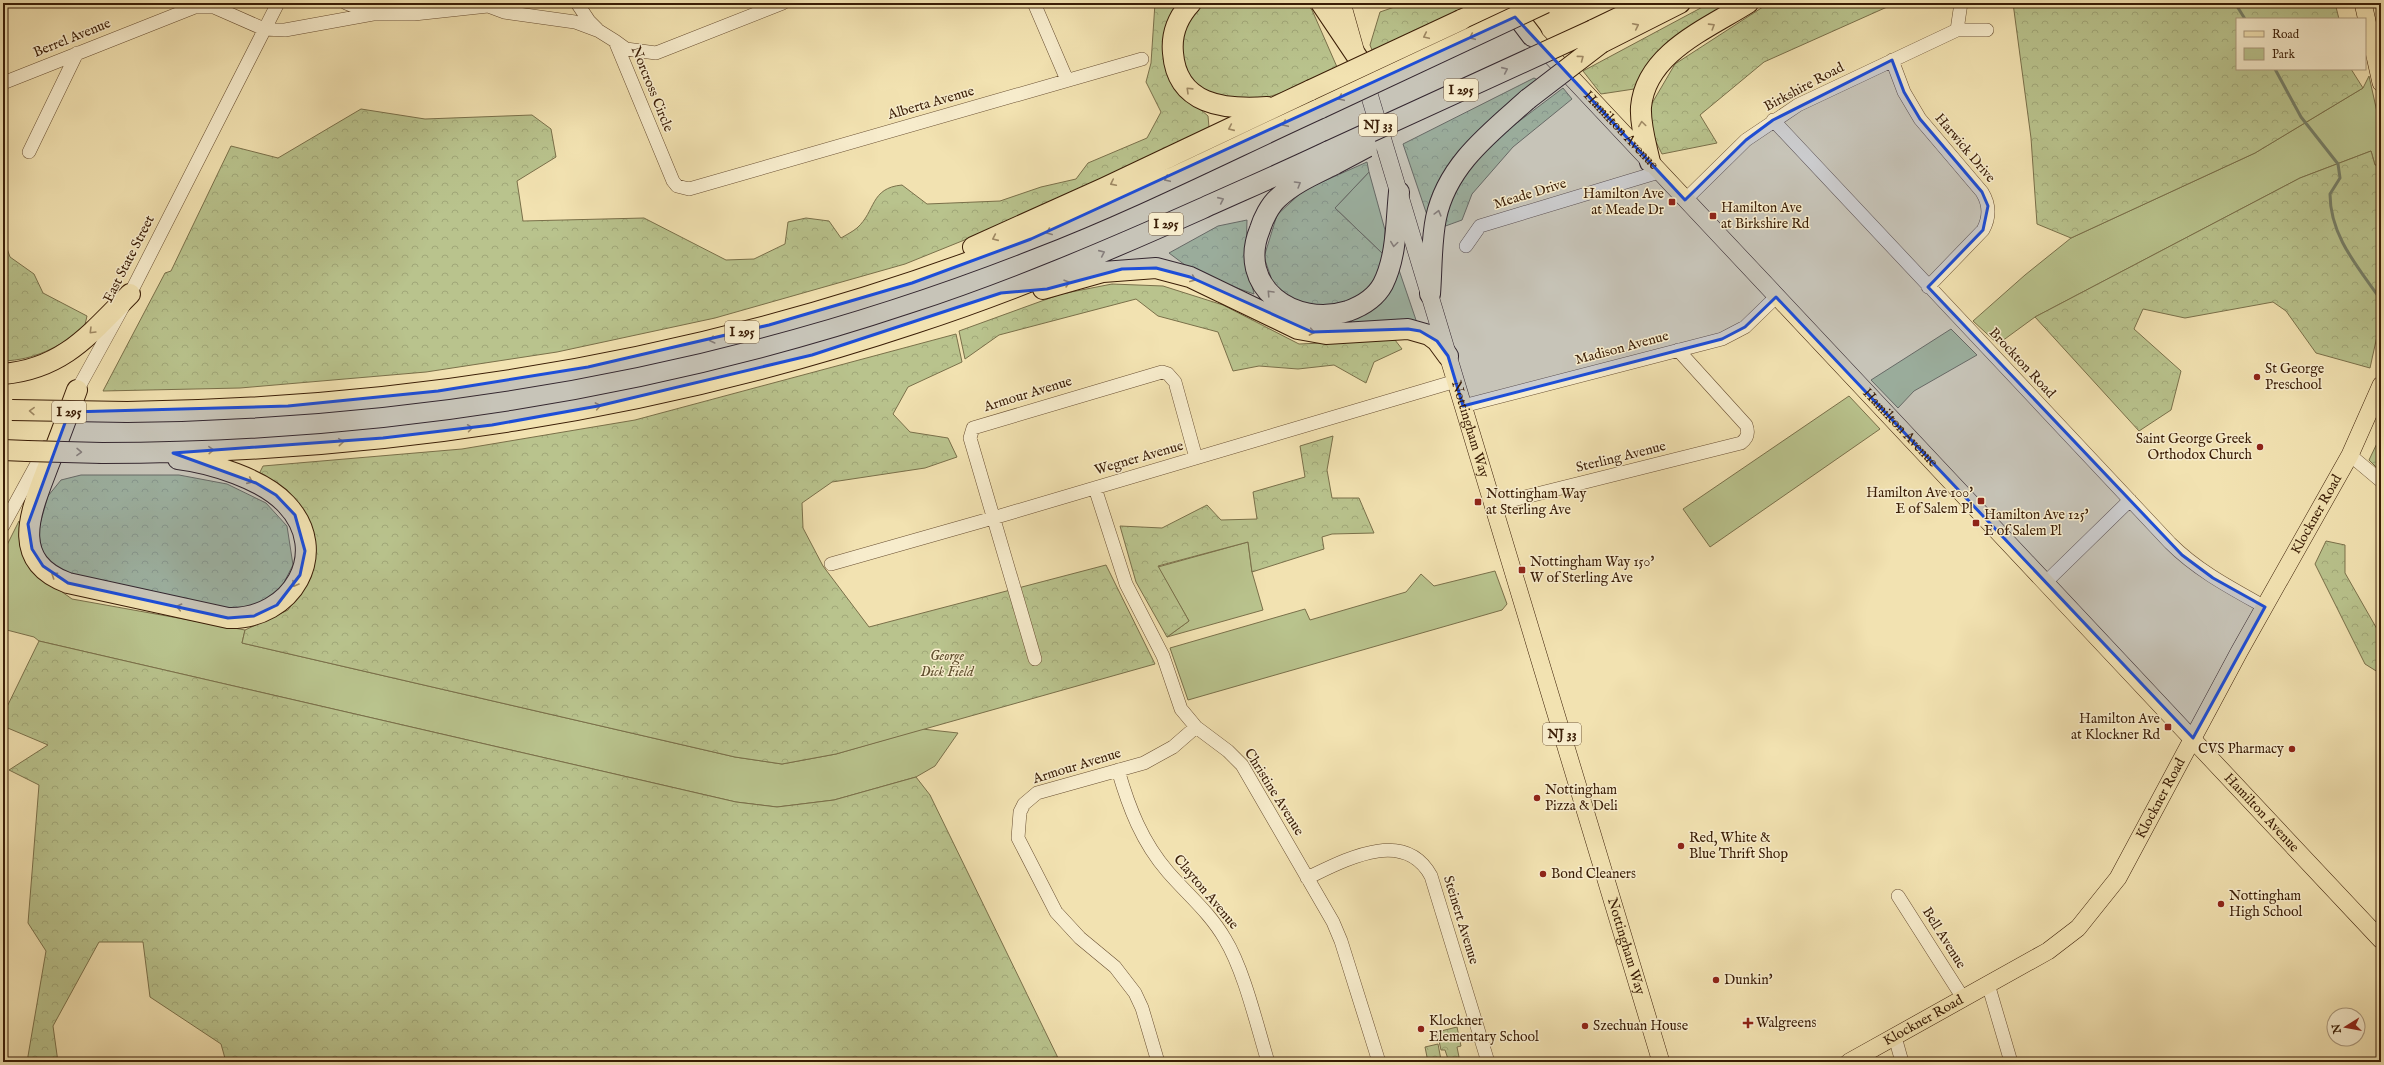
<svg xmlns="http://www.w3.org/2000/svg" width="2384" height="1065" font-family="'IM FELL English',serif">
<defs>
<pattern id="forest-crowns" width="20" height="18" patternUnits="userSpaceOnUse"><rect width="20" height="18" fill="#b9c38d"/><path d="M2 6a3 3 0 1 1 6 0M12 15a3 3 0 1 1 6 0" fill="none" stroke="#a0a778"/></pattern>
</defs>
<rect width="100%" height="100%" fill="#f2e2b1"/>
<filter id="stains"><feTurbulence type="fractalNoise" baseFrequency=".005" numOctaves="4"/><feColorMatrix values="0 0 0 0 .2 0 0 0 0 .09 0 0 0 0 .02 0 0 0 .5 -.17"/></filter>
<radialGradient id="worn" r=".72"><stop offset=".6" stop-color="#630" stop-opacity="0"/><stop offset="1" stop-color="#630" stop-opacity=".3"/></radialGradient>
<!-- green -->
<path fill="#b9c38d" stroke="#7a704a" d="M 2369,76 L 2381,130 L 2381,167 L 2375,165 L 2371,151 L 2300,178 L 2035,317 L 1998,344 L 1973,321 L 2025,275 L 2071,238 L 2255,153 L 2363,88 Z
M 1369,172 L 1385,230 L 1384,255 L 1335,208 Z
M 1398,267 L 1417,323 L 1339,328 L 1385,298 Z
M 1951,329 L 1977,355 L 1914,391 L 1898,408 L 1871,380 Z
M 1849,396 L 1880,429 L 1710,547 L 1683,509 Z
M 19,521 L 27,561 L 34,572 L 72,599 L 245,630 L 242,643 L 735,757 L 782,764 L 836,754 L 922,729 L 958,733 L 935,766 L 916,777 L 834,800 L 777,807 L 736,802 L 39,641 L 34,637 L 3,629 L 3,553 Z
M 1248,542 L 1252,572 L 1263,610 L 1167,637 L 1189,621 L 1158,567 Z
M 1495,571 L 1507,604 L 1502,610 L 1188,700 L 1170,648 L 1305,609 L 1310,620 L 1406,592 L 1421,574 L 1434,586 Z"/>
<!-- forest -->
<path fill="url(#forest-crowns)" stroke="#7a704a" d="M 1155,3 L 1182,3 L 1177,89 L 1208,116 L 1209,127 L 1081,193 L 905,264 L 715,318 L 557,352 L 426,372 L 240,388 L 103,391 L 165,273 L 171,271 L 231,146 L 278,158 L 361,109 L 425,119 L 532,115 L 551,129 L 556,157 L 517,181 L 523,221 L 644,218 L 726,260 L 754,259 L 785,244 L 788,222 L 806,218 L 829,221 L 841,238 C 846,235 852,232 857,228 C 876,211 870,188 902,185 L 927,204 L 1000,201 L 1041,187 L 1076,179 L 1088,163 L 1147,138 L 1161,112 L 1146,82 L 1151,63 Z
M 1209,3 L 1306,3 L 1312,10 L 1337,67 C 1304,83 1257,111 1219,97 C 1209,93 1199,85 1190,79 L 1179,46 L 1186,16 Z
M 1406,3 L 1482,3 L 1374,55 L 1370,45 L 1380,12 Z
M 1710,3 L 1734,3 L 1661,54 L 1634,89 L 1601,94 L 1583,71 Z
M 1769,3 L 1896,3 L 1764,62 L 1700,115 L 1717,143 L 1662,154 L 1649,128 L 1651,105 L 1675,64 Z
M 2013,3 L 2335,3 L 2339,19 L 2237,19 L 2237,69 L 2351,69 L 2363,88 L 2255,153 L 2071,238 L 2037,224 L 2031,138 Z
M 1534,78 L 1542,82 L 1485,129 L 1429,221 L 1403,144 Z
M 1563,88 L 1572,99 L 1513,147 L 1472,194 L 1462,220 L 1440,228 L 1455,184 L 1493,141 Z
M 2371,151 L 2375,165 L 2381,167 L 2381,318 L 2370,368 L 2316,353 L 2286,311 L 2273,302 L 2185,318 L 2143,309 L 2134,329 L 2181,371 L 2171,410 L 2139,431 L 2035,317 L 2300,178 Z
M 1367,162 L 1369,172 L 1335,208 L 1384,255 L 1376,287 L 1345,305 L 1313,310 L 1276,292 L 1264,257 L 1277,215 L 1304,190 Z
M 1247,220 L 1246,259 L 1254,294 L 1197,274 L 1169,253 L 1218,226 Z
M 3,237 L 10,257 L 34,274 L 43,293 L 87,316 L 84,329 C 58,347 35,360 3,361 Z
M 1112,284 L 1163,286 L 1223,305 L 1299,344 L 1395,340 L 1402,349 L 1374,362 L 1366,383 L 1334,365 L 1298,369 L 1259,366 L 1233,371 L 1218,332 L 1158,316 L 1136,299 L 999,335 L 965,359 L 959,331 L 1061,294 Z
M 956,334 L 962,362 L 908,387 L 893,414 L 910,432 L 948,438 L 957,457 L 925,468 L 832,482 L 802,503 L 803,528 L 823,566 L 869,627 L 1106,565 L 1155,664 L 836,754 L 782,764 L 735,757 L 242,643 L 245,630 L 288,610 L 309,581 L 312,544 L 259,474 L 263,466 L 462,449 L 635,420 Z
M 2381,435 L 2381,472 L 2369,460 Z
M 1333,436 L 1327,470 L 1332,498 L 1359,498 L 1374,533 L 1332,534 L 1322,537 L 1324,549 L 1252,572 L 1248,542 L 1158,566 L 1189,621 L 1167,637 L 1136,582 L 1120,526 L 1162,528 L 1207,505 L 1221,520 L 1257,519 L 1253,492 L 1305,477 L 1300,446 Z
M 81,475 L 179,475 L 227,484 L 266,503 L 287,526 L 293,565 L 280,590 L 252,608 L 230,610 L 63,573 L 43,555 L 38,531 L 48,496 L 61,480 Z
M 2326,541 L 2345,545 L 2345,573 L 2381,636 L 2381,674 L 2365,664 L 2315,564 Z
M 39,641 L 736,802 L 777,807 L 834,800 L 916,777 L 930,795 L 1060,1062 L 226,1062 L 221,1044 L 150,997 L 143,942 L 99,942 L 53,1026 L 58,1062 L 27,1062 L 46,951 L 28,923 L 39,785 L 9,770 L 48,745 L 3,726 L 3,715 Z
M 1457,1027 L 1461,1046 L 1457,1047 L 1460,1062 L 1449,1062 L 1445,1050 L 1441,1050 L 1437,1032 Z
M 1438,1044 L 1441,1060 L 1428,1062 L 1425,1047 Z"/>
<g fill="none" stroke-linecap="round" stroke-linejoin="round">
<!-- stream -->
<path stroke="#757e67" stroke-width="3" d="M 2235,3 L 2245,19
M 2275,69 L 2301,117 L 2338,164 L 2340,178 L 2330,194 C 2330,236 2358,267 2381,300"/>
<!-- minor casing -->
<g stroke="#684e31" stroke-width="14">
<path id="minor" d="M 346,3 L 373,14
M 577,3 L 589,21 L 597,29
M 1034,3 L 1067,80
M 1957,30 L 1987,30
M 615,41 L 626,49 L 656,53 L 783,3
M 1892,60 L 1904,92 L 1920,119 L 1982,192 C 1990,205 1990,217 1983,230 L 1928,287
M 3,83 L 195,7 L 214,7 L 264,29 L 285,30 L 373,14 L 414,14 L 488,6 L 504,12 L 575,22 L 599,31 L 615,41 L 673,181 L 677,186 L 689,189 L 1142,59
M 1773,120 L 2170,543 C 2198,571 2231,588 2265,607
M 29,152 L 77,53
M 1685,200 L 1746,140 L 1798,105 L 1957,30 L 1961,3
M 1466,246 L 1480,226 L 1659,172
M 74,396 L 130,294 L 278,3
M 1463,406 L 1722,339 L 1745,327 L 1776,297
M 2350,455 L 2381,481
M 1095,488 L 1126,584 L 1163,656 L 1181,709 L 1196,727 L 1228,751 L 1242,765 L 1333,922 L 1341,941 L 1379,1062
M 1493,505 L 1741,443 C 1748,438 1749,433 1746,425 L 1678,350
M 3,526 L 46,447
M 831,564 L 993,518 L 1456,381
M 2046,582 L 2130,500
M 1035,659 L 970,438 L 973,428 L 1162,372 L 1168,374 L 1175,382 L 1196,458
M 1118,770 C 1129,808 1142,842 1168,872 C 1188,895 1210,913 1225,939 C 1244,970 1257,1026 1268,1062
M 1307,878 C 1345,860 1404,827 1431,876 L 1488,1062
M 1898,896 L 1963,998
M 1988,984 L 2011,1062
M 1895,1037 L 1902,1062
M 1158,1062 L 1142,1008 L 1135,993 L 1115,967 L 1080,938 L 1056,912 L 1018,838 L 1020,812 L 1024,804 L 1037,793 L 1144,763 L 1173,747 L 1196,727"/>
</g>
<!-- major casing -->
<g stroke="#3a1d06" stroke-width="18">
<g id="major">
<path d="M 1342,3 L 1355,49"/>
<path d="M 2363,3 L 2381,83"/>
<path id="s1" d="M 1523,26 L 2381,940"/>
<path id="s2" d="M 1363,74 L 1661,1062"/>
<path id="s3" d="M 1849,1062 L 2048,951 L 2078,928 L 2118,878 L 2239,652 L 2350,455 L 2381,385"/>
</g>
</g>
<!-- highway casing -->
<g stroke="#3a1d06" stroke-width="22">
<path id="highway" d="M 1191,3 C 1178,17 1171,33 1173,53 C 1177,105 1224,110 1267,107
M 1321,3 L 1358,58
M 1507,3 L 1532,36
M 1461,20 L 1498,3
M 1593,30 L 1649,3
M 1601,43 L 1680,3
M 1650,162 C 1646,144 1640,125 1641,107 C 1646,53 1707,29 1748,3
M 1335,164 C 1315,174 1294,183 1278,198 C 1270,205 1263,219 1260,229 C 1236,287 1294,328 1348,311 C 1362,306 1376,297 1383,284 C 1397,256 1396,221 1399,192
M 973,247 L 1104,188 L 1311,90
M 1043,289 L 1103,272 L 1156,268 L 1190,277 L 1298,329 L 1326,334 L 1408,329 L 1429,335 L 1437,341 L 1448,356
M 1430,294 C 1432,269 1431,242 1436,218 C 1447,165 1490,133 1528,99
M 3,374 C 63,369 90,334 130,294
M 77,390 C 68,414 59,439 49,464 C 33,507 6,560 68,583 L 228,618 C 292,620 332,552 286,504 C 263,479 211,463 178,459
M 127,412 C 437,408 741,353 1030,239 C 1129,201 1225,152 1321,108
M 3,450 L 27,451
M 102,453 C 378,453 654,410 915,323 C 1013,291 1107,251 1201,209 C 1243,190 1287,171 1329,151"/>
</g>
<!-- minor -->
<use href="#minor" stroke="#f7eccc" stroke-width="13"/>
<!-- major -->
<use href="#major" stroke="#f2e2b1" stroke-width="17"/>
<!-- highway -->
<use href="#highway" stroke="#f2e2b1" stroke-width="20"/>
<!-- highway-bridge casing -->
<g stroke="#3a1d06" stroke-width="22" stroke-linecap="butt">
<path id="highway-bridge" d="M 1311,90 L 1461,20
M 1528,99 L 1601,43
M 1321,108 L 1545,3
M 1329,151 L 1593,30
M 1335,164 L 1367,147
M 12,410 L 127,412
M 27,451 L 102,453"/>
</g>
<!-- highway-bridge -->
<use href="#highway-bridge" stroke="#f2e2b1" stroke-width="20"/>
</g>
<!-- one-way arrows -->
<defs><path id="oneway-chevron" d="M-2-3.5L2.5 0L-2 3.5" fill="none" stroke-width="1.6" stroke-linecap="round" stroke-linejoin="round"/></defs>
<g stroke="#9f8964">
<use href="#oneway-chevron" transform="translate(1636 26) rotate(-26)"/>
<use href="#oneway-chevron" transform="translate(1712 26) rotate(-32)"/>
<use href="#oneway-chevron" transform="translate(1426 36) rotate(155)"/>
<use href="#oneway-chevron" transform="translate(1472 37) rotate(155)"/>
<use href="#oneway-chevron" transform="translate(1581 58) rotate(-37)"/>
<use href="#oneway-chevron" transform="translate(1505 70) rotate(-24)"/>
<use href="#oneway-chevron" transform="translate(1189 90) rotate(-136)"/>
<use href="#oneway-chevron" transform="translate(1341 98) rotate(155)"/>
<use href="#oneway-chevron" transform="translate(1285 124) rotate(155)"/>
<use href="#oneway-chevron" transform="translate(1642 124) rotate(-98)"/>
<use href="#oneway-chevron" transform="translate(1231 128) rotate(156)"/>
<use href="#oneway-chevron" transform="translate(1167 179) rotate(155)"/>
<use href="#oneway-chevron" transform="translate(1113 183) rotate(154)"/>
<use href="#oneway-chevron" transform="translate(1298 184) rotate(-31)"/>
<use href="#oneway-chevron" transform="translate(1221 200) rotate(-24)"/>
<use href="#oneway-chevron" transform="translate(1438 213) rotate(-75)"/>
<use href="#oneway-chevron" transform="translate(1049 232) rotate(157)"/>
<use href="#oneway-chevron" transform="translate(995 238) rotate(156)"/>
<use href="#oneway-chevron" transform="translate(1394 244) rotate(98)"/>
<use href="#oneway-chevron" transform="translate(1102 253) rotate(-24)"/>
<use href="#oneway-chevron" transform="translate(1193 279) rotate(23)"/>
<use href="#oneway-chevron" transform="translate(1067 283) rotate(-16)"/>
<use href="#oneway-chevron" transform="translate(1270 293) rotate(-133)"/>
<use href="#oneway-chevron" transform="translate(92 331) rotate(135)"/>
<use href="#oneway-chevron" transform="translate(1312 332) rotate(11)"/>
<use href="#oneway-chevron" transform="translate(712 340) rotate(166)"/>
<use href="#oneway-chevron" transform="translate(598 406) rotate(-11)"/>
<use href="#oneway-chevron" transform="translate(32 411) rotate(-178)"/>
<use href="#oneway-chevron" transform="translate(470 428) rotate(-8)"/>
<use href="#oneway-chevron" transform="translate(341 442) rotate(-5)"/>
<use href="#oneway-chevron" transform="translate(211 450) rotate(-2)"/>
<use href="#oneway-chevron" transform="translate(79 452) rotate(1)"/>
<use href="#oneway-chevron" transform="translate(250 481) rotate(24)"/>
<use href="#oneway-chevron" transform="translate(54 575) rotate(-146)"/>
<use href="#oneway-chevron" transform="translate(295 584) rotate(120)"/>
<use href="#oneway-chevron" transform="translate(179 607) rotate(-168)"/>
</g>
<!-- marked area -->
<path fill="#1d4ed8" fill-opacity="0.2" stroke="#1d4ed8" stroke-width="3" stroke-linejoin="round" d="M 1515,17 L 1685,200 L 1746,140 L 1773,120 L 1892,60 L 1904,92 L 1920,119 L 1982,192 L 1988,206 L 1983,230 L 1928,287 L 2182,555 L 2213,578 L 2265,607 L 2193,738 L 1776,297 L 1745,327 L 1722,339 L 1463,406 L 1448,356 L 1437,341 L 1420,331 L 1408,329 L 1312,332 L 1190,277 L 1156,268 L 1122,269 L 1047,289 L 1001,293 L 812,355 L 598,406 L 492,425 L 383,438 L 173,453 L 256,483 L 276,495 L 295,515 L 305,551 L 300,575 L 277,605 L 254,616 L 228,618 L 68,583 L 43,566 L 32,549 L 28,524 L 69,412 L 288,406 L 438,391 L 588,367 L 769,325 L 912,283 L 1031,239 Z"/>
<!-- markers -->
<g fill="#8f2418" stroke="#f7eccc" stroke-width="1.5">
<rect x="1668" y="198" width="8" height="8" rx="2"/>
<rect x="1709" y="212" width="8" height="8" rx="2"/>
<circle cx="2257" cy="377" r="4"/>
<circle cx="2260" cy="447" r="4"/>
<rect x="1977" y="497" width="8" height="8" rx="2"/>
<rect x="1474" y="498" width="8" height="8" rx="2"/>
<rect x="1972" y="519" width="8" height="8" rx="2"/>
<rect x="1518" y="566" width="8" height="8" rx="2"/>
<rect x="2164" y="723" width="8" height="8" rx="2"/>
<circle cx="2292" cy="749" r="4"/>
<circle cx="1537" cy="798" r="4"/>
<circle cx="1681" cy="846" r="4"/>
<circle cx="1543" cy="874" r="4"/>
<circle cx="2221" cy="904" r="4"/>
<circle cx="1716" cy="980" r="4"/>
<path d="M1746 1017h4v4h4v4h-4v4h-4v-4h-4v-4h4z"/>
<circle cx="1585" cy="1026" r="4"/>
<circle cx="1421" cy="1029" r="4"/>
</g>
<g text-anchor="middle" dominant-baseline="central" stroke-width="3" stroke-linejoin="round" paint-order="stroke">
<!-- shield labels -->
<g fill="#f7eccc" stroke="#735b41" stroke-width="1">
<rect x="1444" y="79" width="34" height="22" rx="3"/>
<rect x="1359" y="114" width="38" height="22" rx="3"/>
<rect x="1149" y="213" width="34" height="22" rx="3"/>
<rect x="725" y="321" width="34" height="22" rx="3"/>
<rect x="52" y="401" width="34" height="22" rx="3"/>
<rect x="1543" y="723" width="38" height="22" rx="3"/>
</g>
<g font-size="13" font-weight="bold" fill="#3a1d06">
<text x="1461" y="90">I 295</text>
<text x="1378" y="125">NJ 33</text>
<text x="1166" y="224">I 295</text>
<text x="742" y="332">I 295</text>
<text x="69" y="412">I 295</text>
<text x="1562" y="734">NJ 33</text>
</g>
<!-- street labels -->
<g font-size="14" fill="#3a1d06" stroke="#f7eccc">
<text transform="translate(72 38) rotate(-22)">Berrel Avenue</text>
<text transform="translate(1804 87) rotate(-28)">Birkshire Road</text>
<text transform="translate(652 89) rotate(68)">Norcross Circle</text>
<text transform="translate(931 103) rotate(-16)">Alberta Avenue</text>
<text stroke="none"><textPath href="#s1" startOffset="143">Hamilton Avenue</textPath></text>
<text transform="translate(1965 148) rotate(50)">Harwick Drive</text>
<text transform="translate(1530 194) rotate(-17)">Meade Drive</text>
<text transform="translate(129 259) rotate(-63)">East State Street</text>
<text transform="translate(1622 348) rotate(-15)">Madison Avenue</text>
<text transform="translate(2022 363) rotate(47)">Brockton Road</text>
<text transform="translate(1028 394) rotate(-17)">Armour Avenue</text>
<text stroke="none"><textPath href="#s1" startOffset="551">Hamilton Avenue</textPath></text>
<text stroke="none"><textPath href="#s2" startOffset="371">Nottingham Way</textPath></text>
<text transform="translate(1621 457) rotate(-14)">Sterling Avenue</text>
<text transform="translate(1139 458) rotate(-16)">Wegner Avenue</text>
<text stroke="none"><textPath href="#s3" startOffset="744">Klockner Road</textPath></text>
<text transform="translate(1077 766) rotate(-17)">Armour Avenue</text>
<text transform="translate(1274 792) rotate(58)">Christine Avenue</text>
<text stroke="none"><textPath href="#s3" startOffset="420">Klockner Road</textPath></text>
<text stroke="none"><textPath href="#s1" startOffset="1079">Hamilton Avenue</textPath></text>
<text transform="translate(1206 892) rotate(50)">Clayton Avenue</text>
<text transform="translate(1461 920) rotate(73)">Steinert Avenue</text>
<text transform="translate(1944 938) rotate(58)">Bell Avenue</text>
<text stroke="none"><textPath href="#s2" startOffset="911">Nottingham Way</textPath></text>
<text stroke="none"><textPath href="#s3" startOffset="85">Klockner Road</textPath></text>
</g>
<!-- poi labels -->
<g font-size="14" fill="#3a1d06" stroke="#f7eccc" text-anchor="start">
<text x="1664" y="194" text-anchor="end">Hamilton Ave<tspan x="1664" dy="16">at Meade Dr</tspan></text>
<text x="1721" y="208">Hamilton Ave<tspan x="1721" dy="16">at Birkshire Rd</tspan></text>
<text x="2265" y="369">St George<tspan x="2265" dy="16">Preschool</tspan></text>
<text x="2252" y="439" text-anchor="end">Saint George Greek<tspan x="2252" dy="16">Orthodox Church</tspan></text>
<text x="1973" y="493" text-anchor="end">Hamilton Ave 100'<tspan x="1973" dy="16">E of Salem Pl</tspan></text>
<text x="1486" y="494">Nottingham Way<tspan x="1486" dy="16">at Sterling Ave</tspan></text>
<text x="1984" y="515">Hamilton Ave 125'<tspan x="1984" dy="16">E of Salem Pl</tspan></text>
<text x="1530" y="562">Nottingham Way 150'<tspan x="1530" dy="16">W of Sterling Ave</tspan></text>
<text x="2160" y="719" text-anchor="end">Hamilton Ave<tspan x="2160" dy="16">at Klockner Rd</tspan></text>
<text x="2284" y="749" text-anchor="end">CVS Pharmacy</text>
<text x="1545" y="790">Nottingham<tspan x="1545" dy="16">Pizza &amp; Deli</tspan></text>
<text x="1689" y="838">Red, White &amp;<tspan x="1689" dy="16">Blue Thrift Shop</tspan></text>
<text x="1551" y="874">Bond Cleaners</text>
<text x="2229" y="896">Nottingham<tspan x="2229" dy="16">High School</tspan></text>
<text x="1724" y="980">Dunkin'</text>
<text x="1429" y="1021">Klockner<tspan x="1429" dy="16">Elementary School</tspan></text>
<text x="1756" y="1023">Walgreens</text>
<text x="1593" y="1026">Szechuan House</text>
</g>
<!-- park labels -->
<g font-size="14" font-style="italic" fill="#604f2e" stroke="#f7eccc">
<text x="947" y="656">George<tspan x="947" dy="16">Dick Field</tspan></text>
</g>
</g>
<!-- margin -->
<rect width="2384" height="1065" fill="none" stroke="#f2e2b1" stroke-width="16"/>
<rect x="4" y="4" width="2376" height="1057" fill="none" stroke="#3a1d06" stroke-width="2"/>
<rect x="8" y="8" width="2368" height="1049" fill="none" stroke="#3a1d06"/>
<!-- legend -->
<rect x="2236" y="18" width="130" height="52" fill="#f7eccc" stroke="#ab997d"/>
<rect x="2244" y="31" width="20" height="6" fill="#f2e2b1" stroke="#ab997d"/>
<text x="2272" y="38" font-size="12" fill="#3a1d06">Road</text>
<rect x="2244" y="48" width="20" height="12" fill="#b9c38d" stroke="#ab997d"/>
<text x="2272" y="58" font-size="12" fill="#3a1d06">Park</text>
<!-- north arrow -->
<g transform="translate(2346 1027) rotate(259)"><circle r="19" fill="#f7eccc" stroke="#ab997d"/>
<path d="M0-3L7 15L0 10L-7 15Z" fill="#8f2418"/>
<text y="-6" font-size="11" font-weight="bold" text-anchor="middle" fill="#3a1d06">N</text>
</g>
<rect width="100%" height="100%" filter="url(#stains)"/>
<rect width="100%" height="100%" fill="url(#worn)"/>
</svg>
